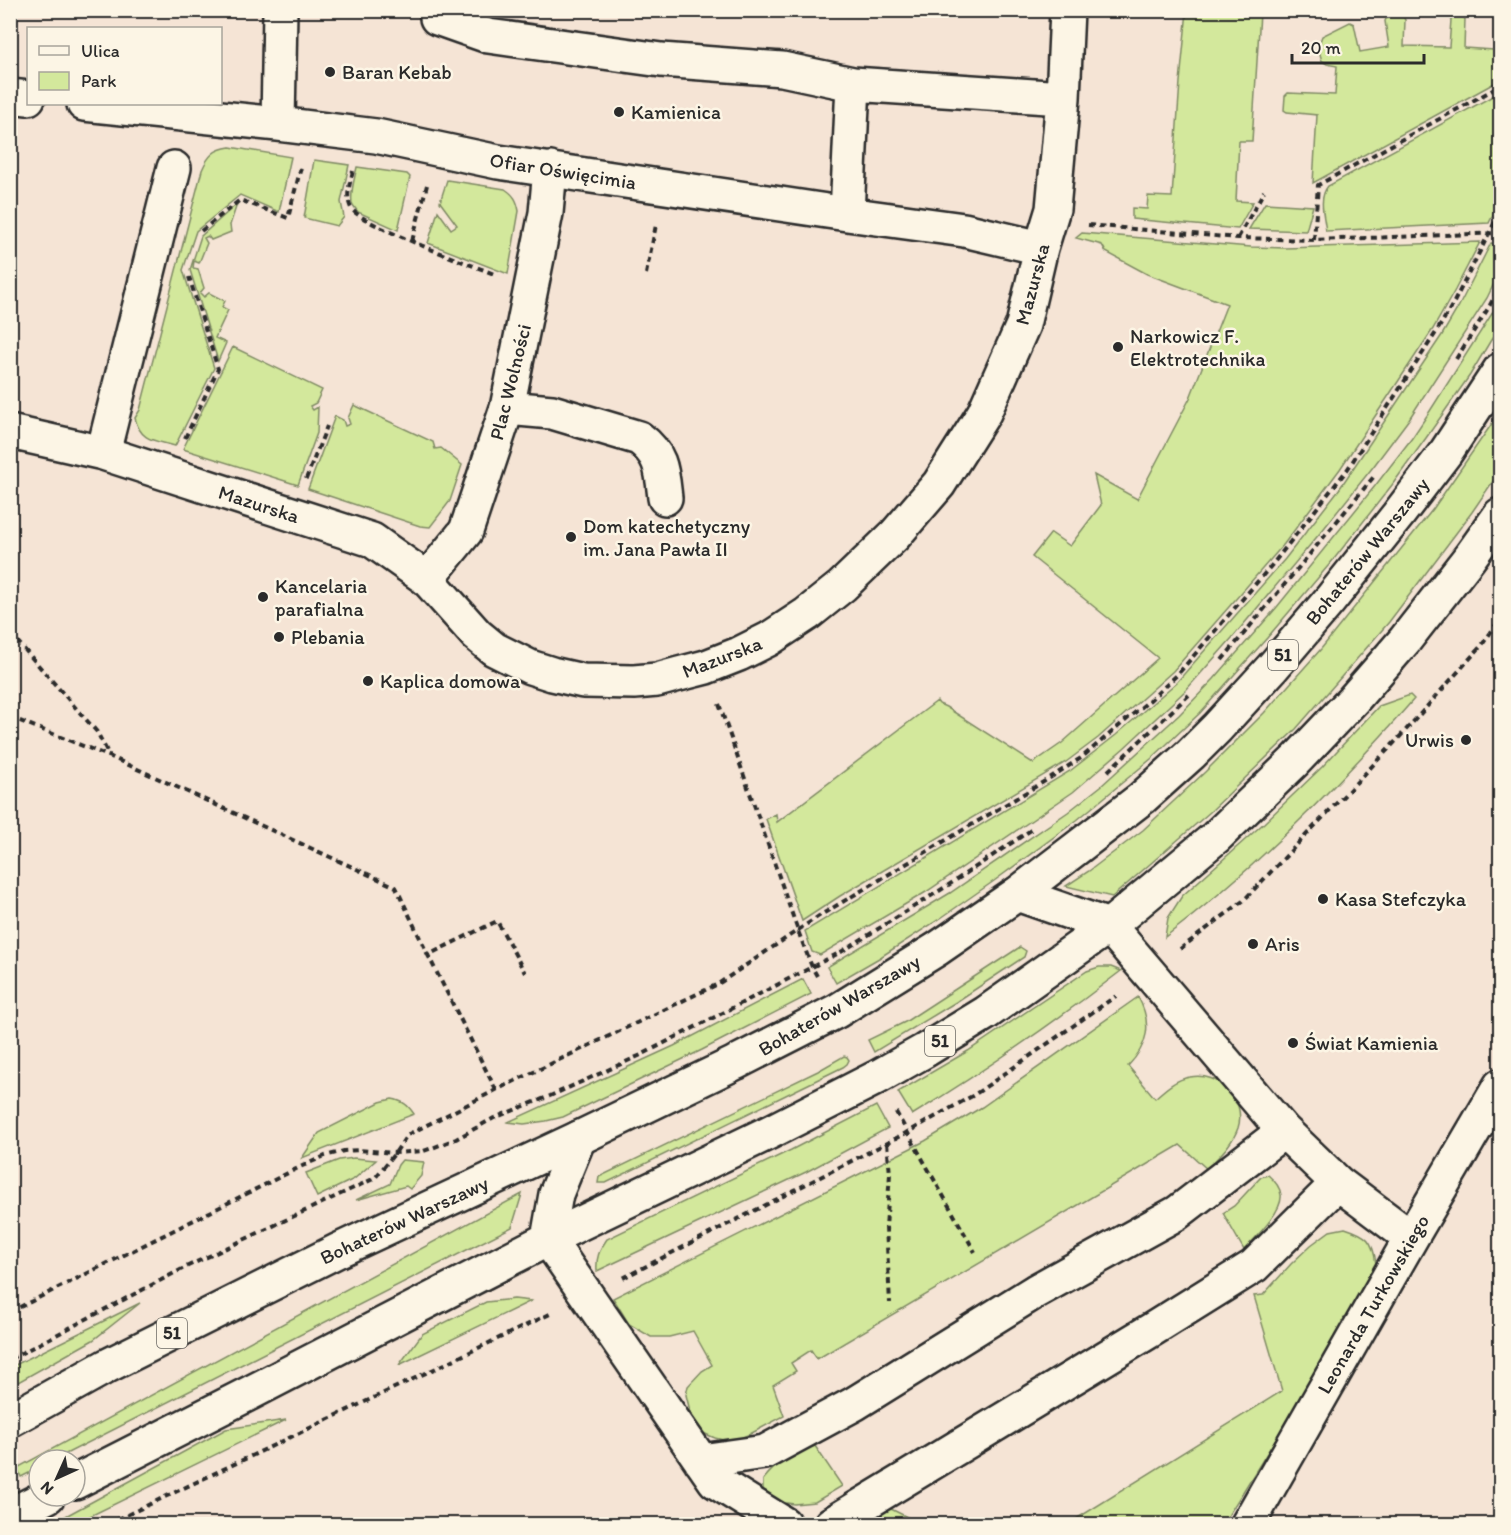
<svg xmlns="http://www.w3.org/2000/svg" width="1511" height="1535" font-family="Itim,sans-serif">
<rect width="100%" height="100%" fill="#f5e4d5"/>
<filter id="ink" filterUnits="userSpaceOnUse"><feTurbulence type="fractalNoise" baseFrequency=".0167" numOctaves="2"/><feDisplacementMap in="SourceGraphic" scale="12" xChannelSelector="R" yChannelSelector="G"/><feConvolveMatrix kernelMatrix="1 2 1 2 8 2 1 2 1" color-interpolation-filters="sRGB"/></filter>
<g filter="url(#ink)">
<!-- green -->
<path fill="#d3e89c" stroke="#7f8a64" stroke-width="1.5" d="M 1187,11 L 1287,11 L 1287,13 L 1260,13 L 1252,141 L 1239,141 L 1236,201 L 1253,202 L 1238,229 L 1132,219 L 1132,208 L 1147,209 L 1148,196 L 1172,197 L 1180,82 Z
M 1397,12 L 1402,14 L 1405,20 L 1404,46 L 1449,47 L 1451,20 L 1453,16 L 1458,14 L 1465,19 L 1464,48 L 1494,50 C 1495,40 1492,25 1500,20 L 1500,80 L 1313,183 L 1317,115 L 1287,112 L 1284,110 L 1285,96 L 1288,93 L 1335,95 L 1337,66 L 1327,64 L 1322,61 C 1319,53 1318,44 1322,36 L 1350,22 L 1354,24 L 1360,52 L 1389,47 L 1385,21 L 1388,15 Z
M 1500,92 L 1500,200 L 1489,223 L 1326,231 C 1324,216 1318,198 1328,186 Z
M 230,147 L 291,157 L 279,212 L 240,195 L 196,231 L 183,270 L 214,368 L 175,446 C 154,440 141,442 135,418 L 140,410 L 202,170 C 208,156 214,149 230,147 Z
M 314,160 L 349,165 L 341,202 L 344,217 L 337,226 L 304,218 Z
M 357,167 L 407,174 L 410,177 L 398,230 L 358,212 C 356,209 353,206 352,203 C 350,192 355,177 357,167 Z
M 447,180 L 505,189 C 514,195 517,200 519,211 L 508,274 L 428,243 L 438,211 L 451,229 L 457,225 L 440,202 Z
M 1265,203 L 1313,206 L 1306,231 L 1249,229 Z
M 237,204 L 230,225 L 231,232 L 211,240 L 208,236 L 204,238 L 207,243 L 199,263 L 194,261 L 193,268 L 198,269 L 204,288 L 200,293 L 204,297 L 209,293 L 225,301 L 222,307 L 228,310 L 215,338 L 226,343 L 218,361 L 190,270 L 201,236 Z
M 1082,233 L 1251,247 L 1285,248 L 1480,242 L 1455,290 L 1433,329 L 1340,469 L 1284,544 L 1173,671 L 1098,738 L 1066,762 L 840,896 L 802,921 L 766,819 L 776,814 L 777,822 L 937,701 L 939,704 L 946,707 L 1033,763 L 1062,743 L 1158,658 L 1032,557 L 1051,533 L 1070,546 L 1101,505 L 1094,475 L 1137,499 L 1190,398 L 1227,304 L 1147,274 L 1106,252 L 1102,245 L 1076,238 Z
M 1491,243 L 1500,245 L 1500,271 L 1487,298 L 1409,419 L 1373,467 L 1321,532 L 1232,638 L 1186,690 L 1124,748 L 1073,792 L 926,892 L 820,955 L 812,952 L 805,931 L 1070,771 L 1116,735 L 1177,682 L 1285,559 L 1340,488 L 1442,335 L 1459,306 Z
M 1500,301 L 1500,325 L 1470,375 L 1426,438 L 1392,485 L 1334,559 L 1267,638 L 1200,713 L 1151,759 L 1077,820 L 994,881 L 938,920 L 879,958 L 836,983 L 827,967 L 950,893 L 1068,812 L 1101,786 L 1179,715 L 1214,679 L 1277,607 L 1375,486 L 1412,438 L 1430,411 Z
M 233,347 L 322,390 L 316,403 L 310,406 L 313,410 L 318,407 L 317,433 L 298,485 L 183,449 Z
M 354,405 L 433,442 L 435,449 L 441,448 L 462,465 L 450,501 L 430,527 L 420,526 L 308,489 L 335,416 L 343,420 L 345,426 L 350,424 L 348,418 Z
M 1500,412 L 1500,471 L 1472,512 L 1389,622 L 1296,729 L 1210,812 L 1112,897 L 1066,886 L 1089,871 L 1143,830 L 1205,772 L 1264,713 L 1321,649 L 1433,509 Z
M 1410,695 L 1414,699 C 1339,785 1258,867 1165,937 L 1168,918 L 1182,896 L 1264,823 L 1322,767 L 1379,706 Z
M 1020,947 L 1026,951 L 1024,957 L 956,1002 L 874,1052 L 868,1040 L 905,1022 Z
M 1099,967 L 1111,967 L 1121,971 C 1054,1023 984,1071 912,1115 L 898,1092 L 968,1051 L 1087,971 Z
M 803,979 L 811,994 L 702,1050 L 563,1117 L 546,1121 L 524,1124 L 508,1122 L 674,1046 Z
M 1138,997 C 1153,1024 1148,1045 1128,1066 L 1155,1098 C 1165,1089 1176,1079 1190,1077 C 1219,1071 1247,1100 1238,1128 C 1232,1145 1218,1157 1207,1169 L 1180,1145 L 817,1359 L 811,1350 L 791,1363 L 796,1371 L 773,1385 L 784,1416 L 750,1434 L 731,1442 L 715,1438 L 703,1433 L 693,1423 L 686,1395 L 688,1386 L 702,1371 L 712,1365 L 693,1331 L 669,1337 L 651,1337 L 629,1324 L 613,1298 L 925,1141 L 982,1107 Z
M 844,1056 L 847,1057 L 849,1060 L 847,1064 L 843,1067 L 606,1183 L 598,1183 L 599,1177 L 818,1071 Z
M 392,1099 C 403,1101 408,1105 414,1114 L 302,1158 L 319,1133 L 380,1102 Z
M 876,1106 L 888,1128 L 806,1172 L 597,1271 C 596,1257 599,1251 607,1239 L 791,1150 Z
M 354,1158 L 376,1160 L 354,1179 L 317,1197 L 306,1173 L 339,1160 Z
M 402,1160 L 424,1162 L 421,1176 L 410,1189 L 406,1186 L 356,1200 L 390,1184 L 398,1165 Z
M 1268,1175 C 1274,1180 1280,1186 1281,1195 C 1283,1211 1255,1238 1244,1250 L 1223,1213 L 1234,1206 L 1261,1177 Z
M 522,1194 L 512,1227 L 54,1460 L 39,1460 L 39,1468 L 21,1477 L 17,1468 Z
M 1345,1228 C 1367,1235 1373,1240 1376,1264 L 1295,1408 L 1223,1524 L 1068,1524 L 1282,1391 L 1254,1296 L 1263,1295 L 1291,1264 L 1311,1245 L 1330,1231 Z
M 514,1299 L 531,1301 L 399,1365 L 422,1334 L 486,1302 Z
M 140,1303 L 93,1340 L 11,1386 L 11,1367 Z
M 286,1420 L 74,1524 L 51,1524 L 226,1429 Z
M 815,1446 L 842,1486 L 815,1502 L 794,1504 L 772,1501 L 763,1490 L 763,1480 C 780,1459 790,1455 815,1446 Z
M 891,1509 L 921,1524 L 863,1524 C 872,1516 879,1512 891,1509 Z"/>
<g fill="none" stroke-linecap="round" stroke-linejoin="round">
<!-- minor casing -->
<g stroke="#2b2b2b" stroke-width="38">
<path id="minor" d="M 437,18 L 488,36 L 661,60 L 782,69 L 853,84 L 847,214
M 853,84 L 1063,98
M 10,96 L 28,98
M 84,104 L 278,124 L 376,136 L 498,162 L 847,214 L 964,230 L 1041,248
M 278,124 L 280,10
M 507,408 L 552,412 L 639,438 C 662,455 662,471 665,498
M 10,432 L 103,453 L 372,540 L 427,579 L 477,635 L 494,649 L 530,667 L 552,674 L 583,681 L 634,682 L 657,680 L 679,674 L 706,667 L 739,654 L 769,639 L 807,614 L 842,586 L 895,535 L 939,484 L 984,413 L 1023,325 L 1041,248 L 1053,209 L 1063,98 L 1067,10
M 103,453 L 174,168
M 427,579 L 466,531 L 507,408 L 546,213 L 550,169
M 1017,894 L 1109,926 L 1284,1131 L 1338,1183 L 1411,1238
M 579,1138 L 556,1194 L 548,1239 L 715,1481 L 784,1524
M 701,1461 L 765,1452 L 854,1404 L 1036,1291 L 1177,1213 L 1284,1131
M 831,1524 L 1153,1329 L 1254,1266 L 1338,1183
M 1248,1524 L 1411,1238 L 1500,1086"/>
</g>
<!-- major casing -->
<g stroke="#2b2b2b" stroke-width="38">
<path id="major" d="M 10,1420 L 107,1366 L 337,1251 L 579,1138 L 735,1063 L 837,1011 L 937,949 L 1017,894 L 1142,798 L 1191,754 L 1217,728 L 1272,668 L 1330,600 L 1398,515 L 1446,452 L 1500,370
M 75,1482 L 250,1393 L 548,1239 L 770,1132 L 876,1078 L 924,1051 L 986,1013 L 1109,926 L 1216,837 L 1295,761 L 1353,700 L 1405,640 L 1470,557 L 1500,515
M 10,1515 L 48,1496"/>
</g>
<!-- path -->
<path stroke="#2b2b2b" stroke-width="4" stroke-dasharray="6 4.5" stroke-linecap="butt" d="M 353,171 C 350,183 345,196 351,208 C 361,225 470,264 494,274
M 1088,225 L 1238,238 L 1314,240 L 1500,233
M 201,231 L 240,200 L 288,218 L 301,167
M 1238,238 L 1264,191
M 1314,240 L 1318,185 L 1500,86
M 412,241 L 427,185
M 646,274 L 656,225
M 1456,359 L 1489,307 L 1500,286
M 185,438 L 218,369 L 189,277
M 306,479 L 327,426
M 10,633 L 97,732 L 110,757
M 1222,660 L 1376,474
M 719,704 L 798,931 L 812,967 L 817,976
M 10,717 L 111,757 L 396,887 L 428,955
M 1108,771 L 1190,694
M 1180,949 L 1243,901 L 1396,741 L 1482,645 L 1500,619
M 496,1090 L 428,955 L 497,921 L 525,973
M 896,1112 L 975,1252
M 887,1143 L 890,1174 L 886,1227 L 890,1303
M 623,1278 L 908,1132 L 974,1095 L 1116,996
M 10,1312 L 300,1167 L 325,1156 L 344,1151 L 359,1150 L 395,1153 L 424,1151 L 456,1139 L 494,1118 L 550,1096 L 641,1055 L 841,952 L 947,886 L 1031,830
M 10,1359 L 188,1266 L 375,1178 L 395,1153 L 407,1135 L 496,1090 L 718,984 L 819,916 L 1045,781 L 1081,758 L 1150,700 L 1177,675 L 1271,566 L 1347,470 L 1437,331 L 1454,302 L 1500,212
M 108,1524 L 552,1313"/>
<!-- minor -->
<use href="#minor" stroke="#fcf5e5" stroke-width="33"/>
<!-- major -->
<use href="#major" stroke="#fcf5e5" stroke-width="33"/>
</g>
</g>
<!-- markers -->
<g fill="#2b2b2b" stroke="#fcf5e5" stroke-width="2">
<circle cx="330" cy="72" r="6"/>
<circle cx="619" cy="112" r="6"/>
<circle cx="1118" cy="347" r="6"/>
<circle cx="571" cy="537" r="6"/>
<circle cx="263" cy="597" r="6"/>
<circle cx="279" cy="637" r="6"/>
<circle cx="368" cy="681" r="6"/>
<circle cx="1466" cy="740" r="6"/>
<circle cx="1323" cy="899" r="6"/>
<circle cx="1253" cy="944" r="6"/>
<circle cx="1293" cy="1043" r="6"/>
</g>
<g text-anchor="middle" dominant-baseline="central" stroke-width="5" stroke-linejoin="round" paint-order="stroke">
<!-- shield labels -->
<g fill="#fcf5e5" stroke="#6a6863" stroke-width="1.5">
<rect x="1268" y="640" width="30" height="30" rx="4.5"/>
<rect x="925" y="1026" width="30" height="30" rx="4.5"/>
<rect x="157" y="1318" width="30" height="30" rx="4.5"/>
</g>
<g font-size="18" font-weight="bold" fill="#2b2b2b">
<text x="1283" y="655">51</text>
<text x="940" y="1041">51</text>
<text x="172" y="1333">51</text>
</g>
<!-- poi labels -->
<g font-size="20" fill="#2b2b2b" stroke="#fcf5e5" text-anchor="start">
<text x="342" y="72">Baran Kebab</text>
<text x="631" y="112">Kamienica</text>
<text x="1130" y="336">Narkowicz F.<tspan x="1130" dy="23">Elektrotechnika</tspan></text>
<text x="583" y="526">Dom katechetyczny<tspan x="583" dy="23">im. Jana Pawła II</tspan></text>
<text x="275" y="586">Kancelaria<tspan x="275" dy="23">parafialna</tspan></text>
<text x="291" y="637">Plebania</text>
<text x="380" y="681">Kaplica domowa</text>
<text x="1454" y="740" text-anchor="end">Urwis</text>
<text x="1335" y="899">Kasa Stefczyka</text>
<text x="1265" y="944">Aris</text>
<text x="1305" y="1043">Świat Kamienia</text>
</g>
<!-- street labels -->
<g font-size="20" fill="#2b2b2b" stroke="#fcf5e5">
<text transform="translate(563 171) rotate(9)">Ofiar Oświęcimia</text>
<text transform="translate(1032 284) rotate(-75)">Mazurska</text>
<text transform="translate(510 382) rotate(-76)">Plac Wolności</text>
<text transform="translate(259 504) rotate(18)">Mazurska</text>
<text transform="translate(1367 551) rotate(-51)">Bohaterów Warszawy</text>
<text transform="translate(722 657) rotate(-21)">Mazurska</text>
<text transform="translate(839 1005) rotate(-30)">Bohaterów Warszawy</text>
<text transform="translate(404 1220) rotate(-25)">Bohaterów Warszawy</text>
<text transform="translate(1373 1304) rotate(-60)">Leonarda Turkowskiego</text>
</g>
</g>
<!-- margin -->
<rect width="1511" height="1535" fill="none" stroke="#fcf5e5" stroke-width="36"/>
<rect x="18" y="18" width="1475" height="1499" fill="none" stroke="#2b2b2b" stroke-width="2" filter="url(#ink)"/>
<!-- legend -->
<rect x="27" y="27" width="195" height="78" fill="#fcf5e5" stroke="#a8a49b" stroke-width="1.5"/>
<rect x="39" y="46" width="30" height="9" fill="#fcf5e5" stroke="#a8a49b" stroke-width="1.5"/>
<text x="81" y="57" font-size="18" fill="#2b2b2b">Ulica</text>
<rect x="39" y="72" width="30" height="18" fill="#d3e89c" stroke="#a8a49b" stroke-width="1.5"/>
<text x="81" y="87" font-size="18" fill="#2b2b2b">Park</text>
<!-- north arrow -->
<g transform="translate(57 1478) rotate(225)"><circle r="28" fill="#fcf5e5" stroke="#a8a49b" stroke-width="1.5"/>
<path d="M0-4.5L10 22L0 15L-10 22Z" fill="#2b2b2b"/>
<text y="-9" font-size="16" font-weight="bold" text-anchor="middle" fill="#2b2b2b">N</text>
</g>
<!-- scale -->
<path d="M1292 54v9h132v-9" fill="none" stroke="#2b2b2b" stroke-width="3"/>
<text x="1301" y="54" font-size="18" fill="#2b2b2b" stroke="#fcf5e5" stroke-width="4.5" paint-order="stroke">20 m</text>
</svg>
